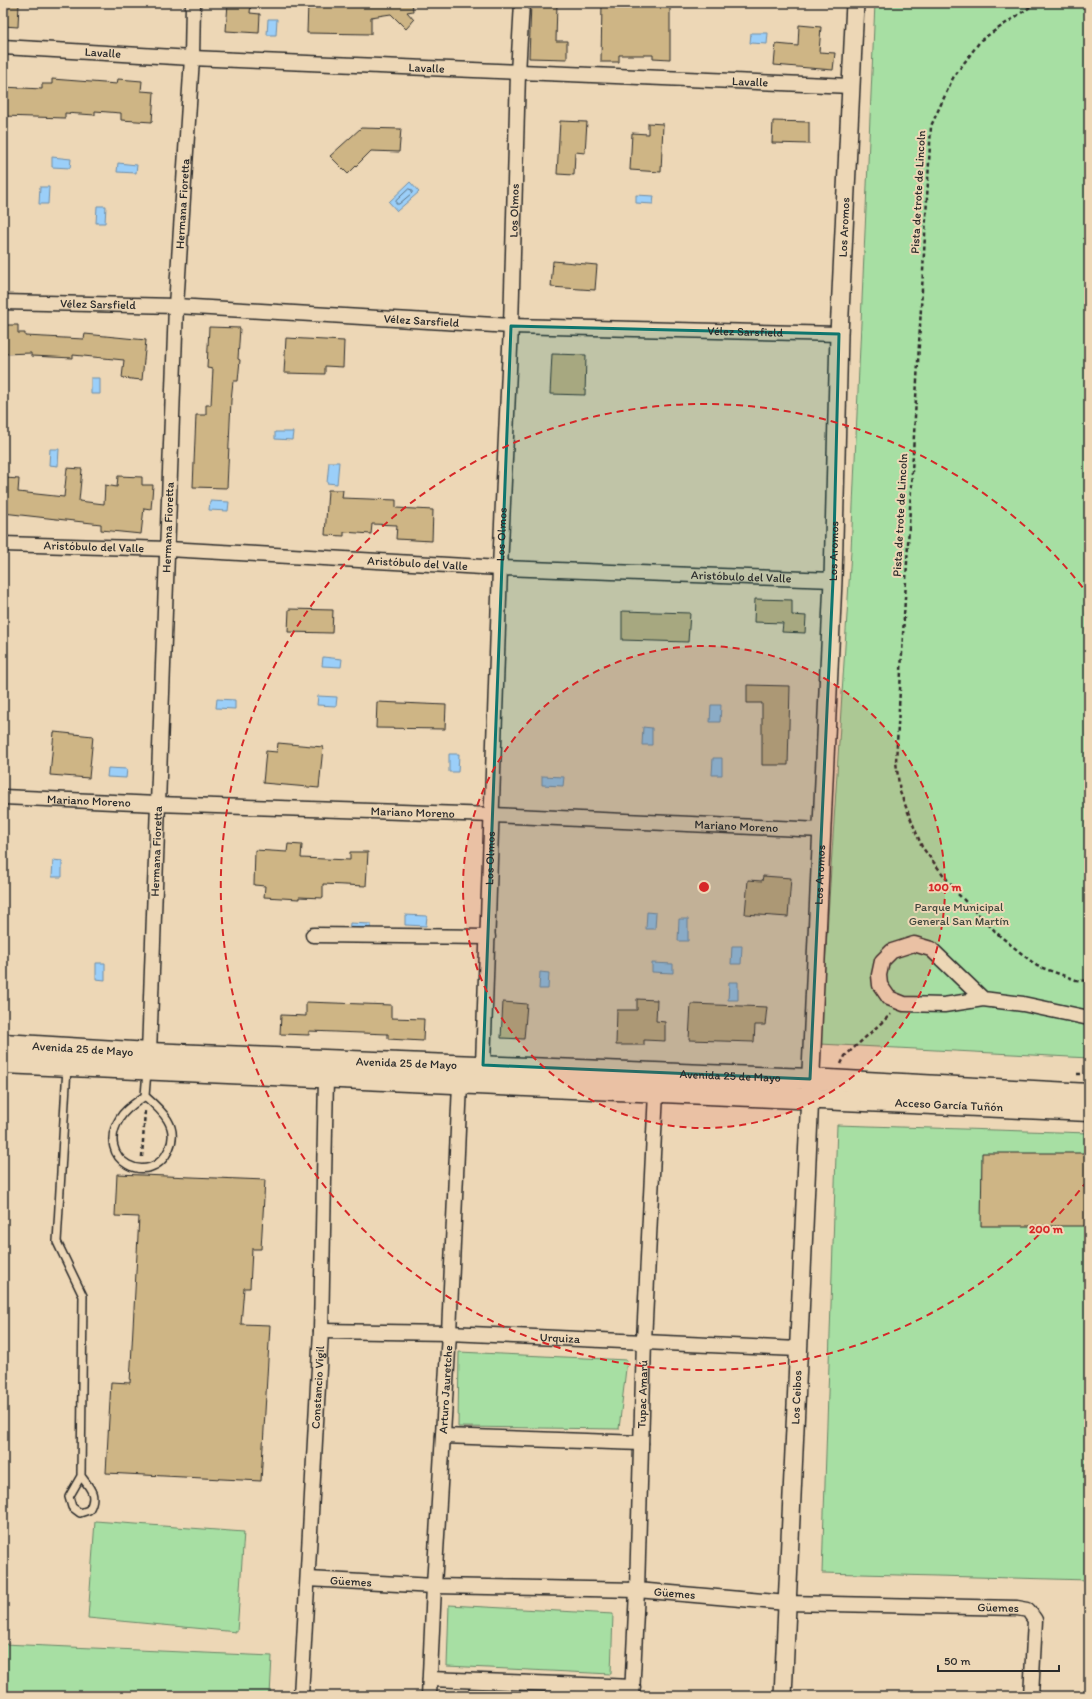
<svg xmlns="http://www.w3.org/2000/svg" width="1092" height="1699" font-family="Itim,sans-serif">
<rect width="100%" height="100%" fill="#edd7b6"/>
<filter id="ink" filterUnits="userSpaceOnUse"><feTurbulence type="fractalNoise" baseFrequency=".025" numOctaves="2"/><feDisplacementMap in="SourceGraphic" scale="8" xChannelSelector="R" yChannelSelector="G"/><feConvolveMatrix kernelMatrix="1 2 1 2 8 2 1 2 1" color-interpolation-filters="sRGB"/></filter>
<g filter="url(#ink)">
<!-- green -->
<path fill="#a7dfa3" stroke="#698567" d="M 875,3 L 1089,3 L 1089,1058 L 820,1044 L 851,551 Z
M 837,1125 L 1089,1133 L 1089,1580 L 822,1573 Z
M 459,1352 L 627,1360 L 619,1429 L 458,1427 Z
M 95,1521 L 244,1532 L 237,1632 L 88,1618 Z
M 449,1605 L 613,1614 L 611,1674 L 447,1666 Z
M 3,1644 L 272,1656 L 270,1696 L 3,1696 Z"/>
<!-- water -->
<path fill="#9bcff9" stroke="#6e8da7" d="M 268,19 L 277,19 L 276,35 L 267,35 Z
M 751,33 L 768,33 L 767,44 L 750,43 Z
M 52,157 L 71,159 L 70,168 L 52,167 Z
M 118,163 L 137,165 L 136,173 L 117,172 Z
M 410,182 L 419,192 L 397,211 L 389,202 Z
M 40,187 L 49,187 L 48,204 L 39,204 Z
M 636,195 L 654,196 L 653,204 L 636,203 Z
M 97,206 L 106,206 L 105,223 L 96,223 Z
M 91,378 L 100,378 L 100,394 L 91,394 Z
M 275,432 L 293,432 L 292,440 L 275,439 Z
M 50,449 L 59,449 L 58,466 L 49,465 Z
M 329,462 L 339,462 L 337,484 L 327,483 Z
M 210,501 L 229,502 L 228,511 L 209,510 Z
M 323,657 L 342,659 L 341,667 L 322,666 Z
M 318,696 L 337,697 L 336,706 L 317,705 Z
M 217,699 L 235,700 L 235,709 L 216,708 Z
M 711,705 L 721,705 L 720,722 L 710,722 Z
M 643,727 L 652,728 L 652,745 L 642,745 Z
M 449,754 L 459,754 L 458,772 L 449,772 Z
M 713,758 L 722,758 L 722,775 L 712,775 Z
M 108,768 L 127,769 L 126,778 L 107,777 Z
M 542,776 L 564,777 L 563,786 L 542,785 Z
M 53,860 L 62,861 L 62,877 L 52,877 Z
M 647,912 L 656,913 L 655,929 L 646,929 Z
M 405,915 L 427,916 L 426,926 L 405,925 Z
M 679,919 L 688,919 L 688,941 L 678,941 Z
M 350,923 L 371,924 L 371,933 L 349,932 Z
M 732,946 L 742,946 L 741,964 L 731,964 Z
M 96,963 L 105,963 L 105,980 L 96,979 Z
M 652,963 L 673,964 L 673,973 L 652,972 Z
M 540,972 L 549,973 L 548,989 L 539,989 Z
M 729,982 L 738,982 L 738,1000 L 728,1000 Z"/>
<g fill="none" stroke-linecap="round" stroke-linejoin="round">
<!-- shore -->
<path stroke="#586d7d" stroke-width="1" d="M 409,189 L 412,190 L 412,193 L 399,204 L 396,204 L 396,201 Z"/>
</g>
<!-- building -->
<path fill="#ceb585" stroke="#2b2b2b" d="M 3,3 L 19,3 L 18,27 L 3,26 Z
M 228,3 L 251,3 L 250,13 L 260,14 L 259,33 L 226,31 Z
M 308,3 L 412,3 L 413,11 L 407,12 L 414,20 L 406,29 L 391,14 L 371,17 L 371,34 L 307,33 Z
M 531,3 L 557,3 L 556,41 L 567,41 L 567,59 L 529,58 Z
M 602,3 L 670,3 L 670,59 L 653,58 L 653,55 L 619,55 L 619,62 L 601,62 Z
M 799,25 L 821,27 L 819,52 L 835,53 L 833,70 L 774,65 L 776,44 L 798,46 Z
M 52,79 L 117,84 L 118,79 L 142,81 L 141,91 L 154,92 L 152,122 L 121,120 L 121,113 L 95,111 L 95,115 L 65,113 L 65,118 L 3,116 L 3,87 L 42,89 L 42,84 L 52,84 Z
M 560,121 L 587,122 L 585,153 L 575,152 L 574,175 L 557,174 Z
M 773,121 L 809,122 L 809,144 L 772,143 Z
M 648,123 L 663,124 L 661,172 L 630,170 L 632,133 L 648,134 Z
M 361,128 L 401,129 L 399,152 L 371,151 L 348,174 L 330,156 Z
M 553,261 L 597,265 L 595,290 L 551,287 Z
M 3,325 L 18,325 L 18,333 L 25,333 L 25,336 L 84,339 L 85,334 L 146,340 L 142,380 L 122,378 L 124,360 L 73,355 L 73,358 L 31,356 L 31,353 L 3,354 Z
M 209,327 L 240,328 L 238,359 L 240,360 L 238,381 L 233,381 L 231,400 L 227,488 L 193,487 L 196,415 L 206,415 L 206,405 L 211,405 L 213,369 L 207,368 Z
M 286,338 L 344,341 L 343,367 L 325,366 L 325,374 L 284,373 Z
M 552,354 L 586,355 L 585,395 L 550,394 Z
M 67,468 L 82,469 L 79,501 L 104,504 L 105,485 L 117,487 L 118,476 L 142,477 L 142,485 L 153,485 L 151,509 L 144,508 L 141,534 L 101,530 L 101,524 L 3,513 L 5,478 L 19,479 L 18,492 L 64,497 Z
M 328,490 L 343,490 L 342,498 L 396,500 L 396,508 L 433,510 L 432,541 L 396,539 L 397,525 L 372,524 L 371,534 L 344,532 L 344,536 L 325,535 Z
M 755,599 L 792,600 L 792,615 L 806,616 L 805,633 L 782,632 L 783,623 L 754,622 Z
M 289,609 L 333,610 L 332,633 L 288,632 Z
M 622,611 L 690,613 L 688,642 L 622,640 Z
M 747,685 L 790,686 L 788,765 L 762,765 L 762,703 L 747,703 Z
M 377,702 L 446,705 L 445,729 L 376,728 Z
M 54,732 L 93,736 L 89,778 L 50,775 Z
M 278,743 L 323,747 L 319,788 L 263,783 L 266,751 L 277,752 Z
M 288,844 L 302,845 L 301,858 L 350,860 L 350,852 L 368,852 L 366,886 L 323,884 L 323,898 L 299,897 L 299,899 L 264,897 L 265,886 L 254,885 L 255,850 L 287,852 Z
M 763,876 L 791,878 L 788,917 L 745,914 L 748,880 L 762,881 Z
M 637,999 L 657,1000 L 656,1021 L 665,1022 L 665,1041 L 644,1040 L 644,1045 L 616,1045 L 617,1010 L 637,1010 Z
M 306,1002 L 391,1005 L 391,1018 L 424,1019 L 423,1041 L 388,1039 L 388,1034 L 309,1031 L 309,1035 L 280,1034 L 281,1015 L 306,1016 Z
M 503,1002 L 527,1004 L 524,1039 L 501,1038 Z
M 691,1004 L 767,1007 L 765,1025 L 755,1025 L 754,1042 L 689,1040 Z
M 982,1153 L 1087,1153 L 1086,1226 L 981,1226 Z
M 117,1174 L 265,1180 L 261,1249 L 252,1249 L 250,1288 L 244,1288 L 241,1324 L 270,1325 L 261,1481 L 106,1473 L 111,1382 L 130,1383 L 139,1217 L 115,1216 Z"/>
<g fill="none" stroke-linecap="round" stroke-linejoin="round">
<!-- service casing -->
<g stroke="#2b2b2b" stroke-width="10">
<path id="service" d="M 67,1067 L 57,1242 L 83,1296 L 81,1476 L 69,1497 L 72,1507 L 80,1513 L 89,1510 C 98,1495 90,1488 81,1476
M 145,1096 C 137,1102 126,1108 120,1118 C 93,1160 151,1190 169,1149 C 180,1126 161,1110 145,1096 L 147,1071"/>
</g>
<!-- minor casing -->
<g stroke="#2b2b2b" stroke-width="17">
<g id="minor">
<path id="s1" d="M 3,47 L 192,58 L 851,86"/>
<path id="s2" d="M 3,302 L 176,306 L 511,326 L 839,334"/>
<path id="s3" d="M 3,544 L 168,549 L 500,568 L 833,580"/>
<path id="s4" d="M 3,797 L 157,804 L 493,815 L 821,830"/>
<path d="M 313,935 L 488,937"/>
<path d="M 983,999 L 931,949 L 914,944 L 892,951 L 882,961 L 879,975 L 880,985 L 889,998 L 904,1004 L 944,1005 L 983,999 L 1023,1004 L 1089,1018"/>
<path id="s5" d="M 149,1053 L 176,306 L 192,58 L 193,3"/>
<path id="s6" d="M 483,1065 L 500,568 L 511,326 L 518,73 L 522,3"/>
<path id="s7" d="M 321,1331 L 449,1333 L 798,1349"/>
<path d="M 443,1436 L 641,1443"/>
<path id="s8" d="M 308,1579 L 434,1586 L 637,1590 L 787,1603 L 1017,1608 L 1028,1610 L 1035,1620 L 1031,1696"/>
<path d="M 430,1679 L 633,1687"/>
<path id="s9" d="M 301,1696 L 321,1331 L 326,1078"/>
<path id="s10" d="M 429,1696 L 434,1586 L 449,1333 L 460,1084"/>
<path id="s11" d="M 632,1696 L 637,1590 L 644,1341 L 656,1092"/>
</g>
</g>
<!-- tertiary casing -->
<g stroke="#2b2b2b" stroke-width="20">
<g id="tertiary">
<path id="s12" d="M 783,1696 L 833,580 L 839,334 L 855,3"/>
</g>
</g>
<!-- secondary casing -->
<g stroke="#2b2b2b" stroke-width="23">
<g id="secondary">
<path id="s13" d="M 3,1044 L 149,1053 L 810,1079 L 1089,1094"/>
<path id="s14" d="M 3,1063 L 1089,1111"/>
</g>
</g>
<!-- path -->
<path stroke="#2b2b2b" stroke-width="2.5" stroke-dasharray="4 3" stroke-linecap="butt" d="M 1036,3 L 981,40 L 953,78 L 931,126 L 896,762 L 900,792 L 922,847 L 958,894 L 1000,936 L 1037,966 L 1076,980 L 1089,981
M 841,1064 L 845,1056 L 891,1014
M 1077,1074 L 1089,1074
M 142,1157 L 145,1110"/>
<!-- service -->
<use href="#service" stroke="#edd7b6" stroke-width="7"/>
<!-- minor -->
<use href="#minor" stroke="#edd7b6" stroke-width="14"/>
<!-- tertiary -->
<use href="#tertiary" stroke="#edd7b6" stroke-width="17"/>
<!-- secondary -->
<use href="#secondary" stroke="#edd7b6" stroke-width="20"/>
</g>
</g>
<!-- marked area -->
<path fill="#0f766e" fill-opacity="0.2" stroke="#0f766e" stroke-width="3" stroke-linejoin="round" d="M 511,326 L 839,334 L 833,580 L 810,1079 L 483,1065 Z"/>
<!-- distance rings -->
<circle cx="704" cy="887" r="241" fill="#d62828" fill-opacity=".12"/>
<g fill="none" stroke="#d62828" stroke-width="2" stroke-dasharray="7 5">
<circle cx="704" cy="887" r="241"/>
<path d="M1087 1181A483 483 0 1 1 1087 593"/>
</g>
<g text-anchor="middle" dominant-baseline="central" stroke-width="4" stroke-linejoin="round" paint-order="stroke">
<!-- street labels -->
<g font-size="12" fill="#2b2b2b" stroke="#edd7b6">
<text stroke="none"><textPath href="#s1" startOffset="100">Lavalle</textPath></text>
<text stroke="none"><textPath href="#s1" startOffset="424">Lavalle</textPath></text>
<text stroke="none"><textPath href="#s1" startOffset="748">Lavalle</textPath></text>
<text transform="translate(918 192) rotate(-87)">Pista de trote de Lincoln</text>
<text stroke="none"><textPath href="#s5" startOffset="850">Hermana Fioretta</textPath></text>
<text stroke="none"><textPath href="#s6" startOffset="855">Los Olmos</textPath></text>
<text stroke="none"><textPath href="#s12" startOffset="1470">Los Aromos</textPath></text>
<text stroke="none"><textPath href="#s2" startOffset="95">Vélez Sarsfield</textPath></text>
<text stroke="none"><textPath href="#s2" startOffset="419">Vélez Sarsfield</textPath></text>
<text stroke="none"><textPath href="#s2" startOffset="743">Vélez Sarsfield</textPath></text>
<text transform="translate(900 515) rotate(-87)">Pista de trote de Lincoln</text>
<text stroke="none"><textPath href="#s5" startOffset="526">Hermana Fioretta</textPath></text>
<text stroke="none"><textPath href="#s6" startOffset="531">Los Olmos</textPath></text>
<text stroke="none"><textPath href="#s3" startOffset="91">Aristóbulo del Valle</textPath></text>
<text stroke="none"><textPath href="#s12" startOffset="1146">Los Aromos</textPath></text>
<text stroke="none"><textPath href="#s3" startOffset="415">Aristóbulo del Valle</textPath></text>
<text stroke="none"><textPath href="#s3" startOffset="739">Aristóbulo del Valle</textPath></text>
<text stroke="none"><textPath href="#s4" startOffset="86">Mariano Moreno</textPath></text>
<text stroke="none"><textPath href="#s4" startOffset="410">Mariano Moreno</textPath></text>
<text stroke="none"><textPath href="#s4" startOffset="734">Mariano Moreno</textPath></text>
<text stroke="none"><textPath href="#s5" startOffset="202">Hermana Fioretta</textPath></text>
<text stroke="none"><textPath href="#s6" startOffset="207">Los Olmos</textPath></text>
<text stroke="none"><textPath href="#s12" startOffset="822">Los Aromos</textPath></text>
<text stroke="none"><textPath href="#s13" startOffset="80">Avenida 25 de Mayo</textPath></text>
<text stroke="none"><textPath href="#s13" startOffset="404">Avenida 25 de Mayo</textPath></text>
<text stroke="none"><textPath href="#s13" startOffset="728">Avenida 25 de Mayo</textPath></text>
<text stroke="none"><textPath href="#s14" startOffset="947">Acceso García Tuñón</textPath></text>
<text stroke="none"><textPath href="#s7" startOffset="239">Urquiza</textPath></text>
<text stroke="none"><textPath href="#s9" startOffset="309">Constancio Vigil</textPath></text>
<text stroke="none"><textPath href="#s10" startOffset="307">Arturo Jauretche</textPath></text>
<text stroke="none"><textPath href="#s11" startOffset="302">Tupac Amarú</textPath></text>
<text stroke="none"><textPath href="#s12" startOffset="299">Los Ceibos</textPath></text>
<text stroke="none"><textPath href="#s8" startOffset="43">Güemes</textPath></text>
<text stroke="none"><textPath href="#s8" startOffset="367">Güemes</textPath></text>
<text stroke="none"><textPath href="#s8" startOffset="691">Güemes</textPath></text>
</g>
<!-- park labels -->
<g font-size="12" fill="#3e463d" stroke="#edd7b6">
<text x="959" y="907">Parque Municipal<tspan x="959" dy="14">General San Martín</tspan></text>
</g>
</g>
<circle cx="704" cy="887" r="6" fill="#d62828" stroke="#edd7b6" stroke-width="2"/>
<g font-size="12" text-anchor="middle" font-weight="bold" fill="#d62828" stroke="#edd7b6" stroke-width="4" stroke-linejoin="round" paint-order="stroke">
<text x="945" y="891">100 m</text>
<text x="1046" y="1233">200 m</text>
</g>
<!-- margin -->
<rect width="1092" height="1699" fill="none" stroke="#edd7b6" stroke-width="16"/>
<rect x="8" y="8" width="1076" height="1683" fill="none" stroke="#2b2b2b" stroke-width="1.5" filter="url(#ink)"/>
<!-- scale -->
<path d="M938 1665v6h121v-6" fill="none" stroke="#2b2b2b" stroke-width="2"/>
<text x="944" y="1665" font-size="12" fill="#2b2b2b" stroke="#edd7b6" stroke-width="3" paint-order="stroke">50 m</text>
</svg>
